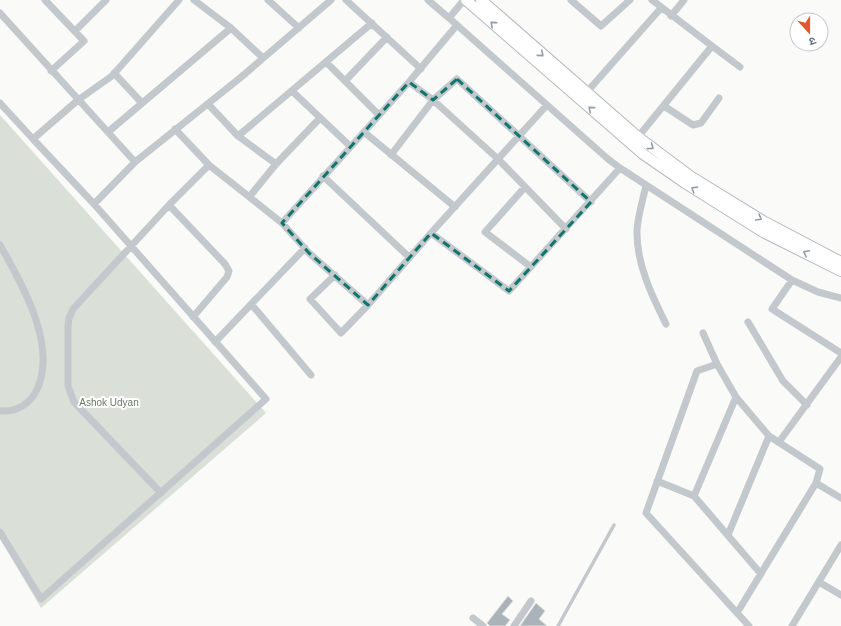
<svg xmlns="http://www.w3.org/2000/svg" width="841" height="626" font-family="Arial,'Noto Sans Devanagari',sans-serif">
<rect width="100%" height="100%" fill="#fafaf8"/>
<!-- green -->
<path fill="#dadfd7" d="M 0,115 L 266,413 L 41,608 L 0,539 Z"/>
<!-- building -->
<path fill="#aab3b9" stroke="#dcdcda" d="M 508,596 L 513,601 L 502,614 L 510,620 L 505,626 L 490,626 L 487,623 Z
M 536,603 L 545,611 L 539,619 L 547,626 L 520,626 Z"/>
<g fill="none" stroke-linecap="round" stroke-linejoin="round">
<!-- secondary casing -->
<g stroke="#b3babf" stroke-width="12">
<path id="secondary" d="M 466,0 L 643,154 L 685,183 L 763,232 L 841,271
M 481,0 L 638,137 L 690,176 L 763,221 L 841,262"/>
</g>
<!-- service -->
<path stroke="#c3c8cc" stroke-width="3.5" d="M 558,626 L 614,525"/>
<!-- minor -->
<path stroke="#c3c8cc" stroke-width="7" d="M 45,0 L 84,41 L 51,71
M 194,0 L 231,28 L 263,58
M 268,0 L 299,28
M 346,0 L 421,69
M 428,0 L 449,18 L 464,0
M 571,0 L 601,26 L 630,0
M 0,13 L 135,162 L 94,204 L 266,399 L 41,599 L 0,532
M 671,16 L 684,0
M 449,18 L 608,159 L 620,168 L 792,280 L 818,292 L 841,298
M 457,25 L 409,82 L 282,223 L 309,253 L 368,305 L 431,233 L 509,291 L 620,168
M 75,31 L 106,0
M 712,46 L 740,67
M 326,62 L 379,115
M 114,73 L 142,103
M 345,81 L 387,37
M 409,82 L 433,100 L 457,79 L 591,202
M 292,91 L 350,146
M 586,93 L 661,8
M 0,103 L 33,139
M 208,104 L 238,136 L 372,23
M 664,106 L 693,125 L 701,123 L 719,98
M 175,129 L 209,165 L 282,223
M 108,132 L 231,28
M 364,132 L 455,207
M 238,136 L 276,164 L 250,196
M 638,137 L 712,46 L 652,0
M 391,155 L 433,100 L 498,159 L 566,229
M 135,162 L 240,78 L 331,0
M 276,164 L 320,118
M 323,176 L 409,257
M 646,185 C 643,200 638,215 637,230 C 636,263 652,296 666,324
M 525,187 L 485,232 L 531,267
M 94,204 L 33,139 L 78,100 L 112,76 L 179,0
M 169,205 L 225,264 L 229,271 L 227,277 L 193,317
M 431,233 L 547,105
M 0,245 C 22,284 61,351 34,395 C 26,406 14,412 0,411
M 335,275 L 310,299 L 341,333 L 368,305
M 792,280 L 772,309 L 841,353
M 252,305 L 311,375
M 748,322 L 783,381 L 807,405
M 703,333 L 717,364 L 736,397 L 769,436 L 820,469 L 816,483
M 215,342 L 305,248
M 717,364 L 697,371 L 646,513 L 749,626
M 779,442 L 841,357
M 657,481 L 694,496 L 761,574
M 161,493 L 74,402 L 68,386 L 68,327 L 69,318 L 73,309 L 169,205 L 209,165
M 694,496 L 736,397
M 728,535 L 769,436
M 819,582 L 841,595
M 737,613 L 816,483 L 841,498
M 473,618 L 483,626
M 514,626 L 531,601
M 792,626 L 841,545"/>
<!-- secondary -->
<use href="#secondary" stroke="#fff" stroke-width="10"/>
</g>
<!-- one-way arrows -->
<defs><path id="oneway-chevron" d="M-2-3.5L2.5 0L-2 3.5" fill="none" stroke-width="1.6" stroke-linecap="round" stroke-linejoin="round"/></defs>
<g stroke="#939fa8">
<use href="#oneway-chevron" transform="translate(493 24) rotate(-139)"/>
<use href="#oneway-chevron" transform="translate(541 54) rotate(41)"/>
<use href="#oneway-chevron" transform="translate(591 109) rotate(-139)"/>
<use href="#oneway-chevron" transform="translate(651 147) rotate(37)"/>
<use href="#oneway-chevron" transform="translate(694 189) rotate(-148)"/>
<use href="#oneway-chevron" transform="translate(759 218) rotate(30)"/>
<use href="#oneway-chevron" transform="translate(806 253) rotate(-153)"/>
</g>
<!-- marked area -->
<path fill="none" stroke="#0f766e" stroke-width="3" stroke-dasharray="8 5" stroke-linejoin="round" d="M 457,79 L 591,202 L 509,291 L 431,233 L 368,305 L 309,253 L 282,223 L 409,82 L 433,100 Z"/>
<g text-anchor="middle" dominant-baseline="central" stroke-width="4" stroke-linejoin="round" paint-order="stroke">
<!-- park labels -->
<g font-size="10" fill="#687a64" stroke="#fff">
<text x="109" y="402">Ashok Udyan</text>
</g>
</g>
<!-- north arrow -->
<g transform="translate(809 32) rotate(159)"><circle r="19" fill="#ffffff" stroke="#c1c8cd"/>
<path d="M0-3L7 15L0 10L-7 15Z" fill="#e4572e"/>
<text y="-6" font-size="11" font-weight="bold" text-anchor="middle" fill="#657683">उ</text>
</g>
</svg>
